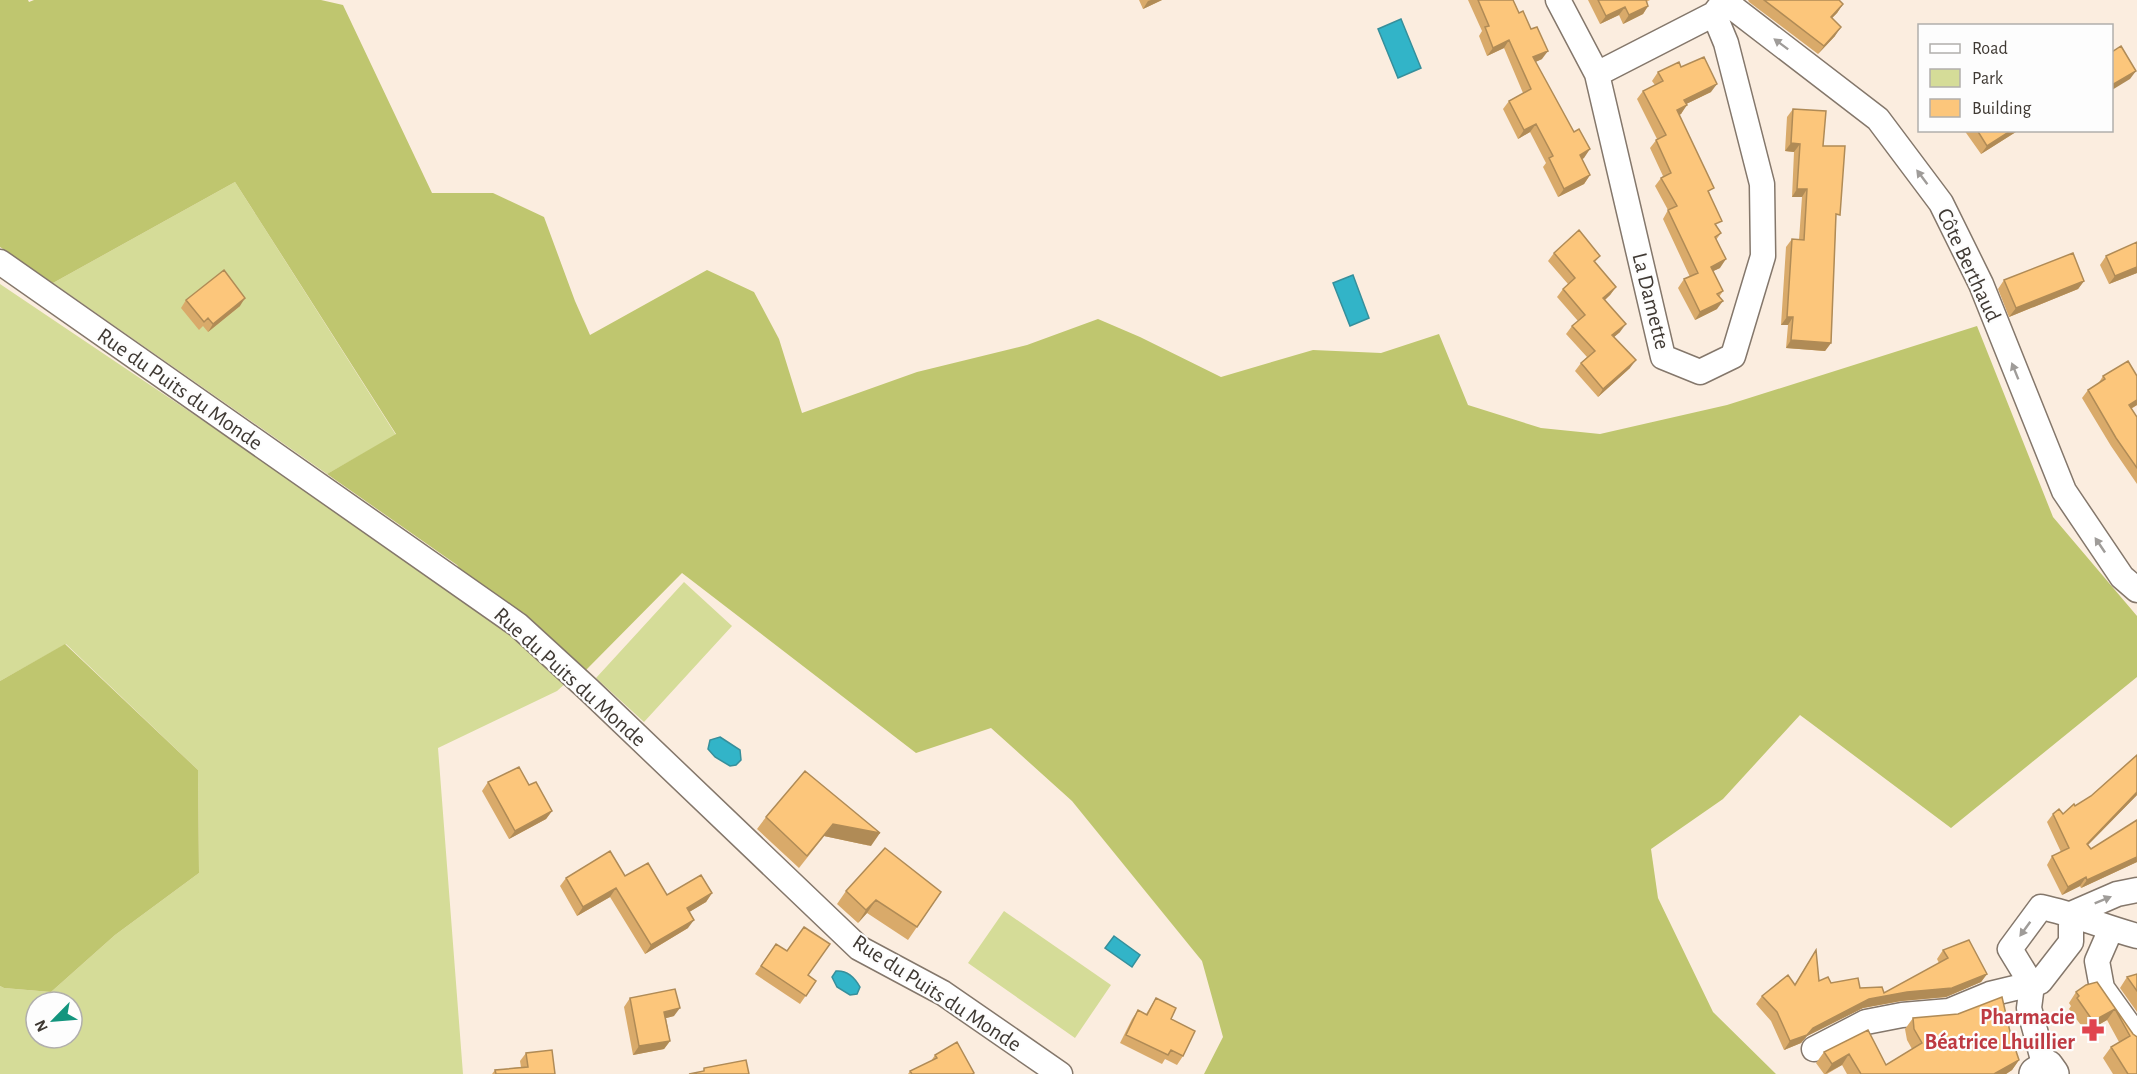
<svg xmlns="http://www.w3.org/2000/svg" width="2137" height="1074" font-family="'Alegreya Sans',sans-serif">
<rect width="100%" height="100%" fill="#fbeddf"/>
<!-- green -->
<path fill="#d5dc98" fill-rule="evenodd" d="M 235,182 L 396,435 L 327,474 L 53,283 Z
M 0,284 L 513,629 L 567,682 L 557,691 L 438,748 L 463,1074 L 0,1074 L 0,986 L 4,988 L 51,992 L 115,935 L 199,873 L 198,770 L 66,644 L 0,681 ZM 36,1002 L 72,1002 L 72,1038 L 36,1038 Z
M 684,582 L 732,626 L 644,722 L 596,678 Z
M 1004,911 L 1111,985 L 1075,1038 L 968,963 Z"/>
<!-- forest -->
<path fill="#bfc66f" d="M 0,0 L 28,0 L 29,2 L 34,0 L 321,0 L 343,5 L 432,193 L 493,193 L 544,217 L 575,301 L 590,335 L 707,270 L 754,292 L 779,339 L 802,413 L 917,372 L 1027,345 L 1098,319 L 1140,337 L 1221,377 L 1313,350 L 1381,353 L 1439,334 L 1468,405 L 1541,428 L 1600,434 L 1727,405 L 1977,326 L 2053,517 L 2137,616 L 2137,677 L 1951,828 L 1800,715 L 1723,799 L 1651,849 L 1658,898 L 1713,1012 L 1776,1074 L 1204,1074 L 1223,1037 L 1202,961 L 1072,801 L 991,728 L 916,753 L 682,573 L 586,670 L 524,613 L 471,584 L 457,565 L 327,474 L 396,434 L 235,182 L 53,283 L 0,247 Z
M 65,644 L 198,770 L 199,873 L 115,935 L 51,992 L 4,988 L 0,986 L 0,681 Z"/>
<!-- water -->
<path fill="#32b4c8" stroke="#368f9b" stroke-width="1.5" d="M 1401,19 L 1421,68 L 1398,78 L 1378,29 Z
M 1353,275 L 1369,318 L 1350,326 L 1333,283 Z
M 720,737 L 740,750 L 741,760 L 736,765 L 730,766 L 715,757 L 708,749 L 710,740 Z
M 1114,936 L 1140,955 L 1132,967 L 1105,948 Z
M 836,971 C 847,970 855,978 860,987 L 857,994 L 850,995 L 837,987 L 832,977 Z"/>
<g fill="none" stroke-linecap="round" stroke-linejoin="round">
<!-- street casing -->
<g stroke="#84776b" stroke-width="27">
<path id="street" d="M 1558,0 L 1597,74
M 1723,0 L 1878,119 L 1941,203 L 1981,284 L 2064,491 L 2122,577 L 2137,590
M 1714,14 L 1726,43 L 1762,184 L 1763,256 L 1733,356 L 1700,372 L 1663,357 L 1597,74 L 1714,14 L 1724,1
M 0,262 L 518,625 L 589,690 L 859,948 L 943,993 L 1060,1074
M 2071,914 L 2117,894 L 2137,890
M 2111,929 L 2097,961 L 2102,988 L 2137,1037
M 1814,1049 L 1866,1022 L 1902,1015 L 1949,1011 L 1990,994 L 2040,982 L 2071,942 L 2071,914
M 2047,1067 L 2042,1056 L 2029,1008 L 2032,985 L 2010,949 L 2041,907 C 2074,914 2104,927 2137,936"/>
</g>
<!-- secondary casing -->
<g stroke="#84776b" stroke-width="36">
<path id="secondary" d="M 2036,1074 L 2047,1067 L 2052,1074"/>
</g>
<!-- street -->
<use href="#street" stroke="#fff" stroke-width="24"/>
<!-- secondary -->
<use href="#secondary" stroke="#fff" stroke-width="33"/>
</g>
<!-- wall -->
<path fill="#d9aa6a" d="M 1139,0 L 1162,0 L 1143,9 Z
M 1468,0 L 1513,0 L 1542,59 L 1535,62 L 1584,158 L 1582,159 L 1590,175 L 1584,184 L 1558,197 L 1543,167 L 1546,163 L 1530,132 L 1518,139 L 1503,109 L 1509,101 L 1523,93 L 1504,48 L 1487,56 L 1479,36 L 1482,31 Z
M 1588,0 L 1650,0 L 1646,2 L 1648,6 L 1643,14 L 1623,24 L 1619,15 L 1600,24 Z
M 1748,0 L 1839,0 L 1843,4 L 1837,13 L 1832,18 L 1835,36 L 1818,54 L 1749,2 Z
M 1681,67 L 1711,92 L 1686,104 L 1681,114 L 1679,115 L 1710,194 L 1717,228 L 1721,233 L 1716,240 L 1720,268 L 1713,271 L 1723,291 L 1719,297 L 1717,309 L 1695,320 L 1678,288 L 1684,279 L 1690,277 L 1663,219 L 1668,210 L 1655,186 L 1661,178 L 1663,176 L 1650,148 L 1657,139 L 1637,99 L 1643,91 L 1655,85 L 1652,81 L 1658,72 Z
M 1793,109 L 1823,146 L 1836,220 L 1831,343 L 1825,351 L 1786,348 L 1788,325 L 1781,325 L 1786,247 L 1792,239 L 1799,240 L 1802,197 L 1792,197 L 1794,152 L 1785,151 L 1787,117 Z
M 1964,130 L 2019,130 L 1981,154 Z
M 1554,253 L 1600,256 L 1595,262 L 1616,287 L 1610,295 L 1605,300 L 1620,332 L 1614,337 L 1630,368 L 1598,397 L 1575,371 L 1581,363 L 1587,357 L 1566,334 L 1572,326 L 1578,321 L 1557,297 L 1563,289 L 1568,284 L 1548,261 Z
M 2106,256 L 2137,273 L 2109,284 L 2100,265 Z
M 2004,280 L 2084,281 L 2078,289 L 2009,317 L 1998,289 Z
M 186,300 L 240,306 L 208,332 L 203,326 L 199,330 L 181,308 Z
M 2103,376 L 2137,376 L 2137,405 L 2131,409 L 2137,417 L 2137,484 L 2111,446 L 2082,398 L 2088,390 L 2098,384 Z
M 2137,755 L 2137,795 L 2088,845 L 2091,849 L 2137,820 L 2137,862 L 2081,888 L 2080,886 L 2062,895 L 2047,865 L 2052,856 L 2061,852 L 2047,822 L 2053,814 L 2063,814 L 2091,796 Z
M 488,782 L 552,811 L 546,819 L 509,839 L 482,791 Z
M 766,817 L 871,846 L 824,836 L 799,868 L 757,829 Z
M 625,876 L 667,895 L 712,893 L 706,902 L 689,912 L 688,928 L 645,954 L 610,897 L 577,916 L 560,886 L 566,878 Z
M 846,891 L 941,892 L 908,940 L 867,913 L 858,923 L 837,904 Z
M 776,944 L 808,975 L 816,981 L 800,1004 L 755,974 Z
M 1816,950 L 1819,981 L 1884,993 L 1939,963 L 1937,959 L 1943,950 L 1987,974 L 1981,982 L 1946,997 L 1901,1001 L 1863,1008 L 1807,1036 L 1801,1043 L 1784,1050 L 1771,1021 L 1756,1004 L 1762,996 L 1795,984 Z
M 2137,974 L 2137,1012 L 2120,988 L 2127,977 Z
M 2097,982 L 2133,1034 L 2137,1074 L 2113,1074 L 2103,1058 L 2111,1047 L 2119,1042 L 2107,1020 L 2086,1032 L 2069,1009 L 2071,1006 L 2069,1003 L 2076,992 Z
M 630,998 L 674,1016 L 666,1018 L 670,1041 L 664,1049 L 633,1055 L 624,1007 Z
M 1156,998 L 1171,1019 L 1183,1056 L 1177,1065 L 1165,1059 L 1162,1064 L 1120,1043 L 1132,1019 L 1138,1010 L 1146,1014 Z
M 1913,1018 L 2011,1036 L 2019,1060 L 2012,1070 L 2006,1074 L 1847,1074 L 1842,1065 L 1827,1074 L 1824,1074 L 1816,1063 L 1824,1052 L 1868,1030 L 1886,1065 L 1912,1049 L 1907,1040 L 1905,1029 Z
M 526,1053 L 555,1074 L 492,1074 L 495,1070 L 521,1067 L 520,1061 Z
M 935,1055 L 974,1074 L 908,1074 L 910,1071 L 931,1061 Z"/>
<!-- shaded-wall -->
<path fill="#b08b56" d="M 1151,0 L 1162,0 L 1143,9 L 1148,1 Z
M 1843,4 L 1837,13 L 1825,25 L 1831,17 Z
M 1648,6 L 1643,14 L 1623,24 L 1629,15 Z
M 1625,7 L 1619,15 L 1600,24 L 1606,16 Z
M 1841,27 L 1835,36 L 1818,54 L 1824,46 Z
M 1509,40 L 1504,48 L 1487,56 L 1493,48 Z
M 1548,51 L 1542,59 L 1527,66 L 1533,57 Z
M 2136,71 L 2130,79 L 2112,90 L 2112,85 Z
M 1717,84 L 1711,92 L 1678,108 L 1684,100 Z
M 1687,105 L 1681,114 L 1671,119 L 1677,110 Z
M 1536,124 L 1530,132 L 1518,139 L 1524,130 Z
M 2012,130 L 2019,130 L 1981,154 L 1987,146 Z
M 1791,143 L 1800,144 L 1794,152 L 1785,151 Z
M 1590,149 L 1584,158 L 1574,163 L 1580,155 Z
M 1590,175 L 1584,184 L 1558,197 L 1564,189 Z
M 1797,189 L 1807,189 L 1802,197 L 1792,197 Z
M 1726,259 L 1720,268 L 1705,275 L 1711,267 Z
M 2137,267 L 2137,273 L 2109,284 L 2115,276 Z
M 2084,281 L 2078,289 L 2009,317 L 2016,308 Z
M 1616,287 L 1610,295 L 1598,306 L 1603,298 Z
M 245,298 L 240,306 L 208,332 L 213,324 Z
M 1723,301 L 1717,309 L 1695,320 L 1700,312 Z
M 1787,317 L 1793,317 L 1788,325 L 1781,325 Z
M 1626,324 L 1620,332 L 1607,343 L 1612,335 Z
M 1791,340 L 1831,343 L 1825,351 L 1786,348 Z
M 1636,360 L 1630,368 L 1598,397 L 1603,389 Z
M 2137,400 L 2137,405 L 2123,413 L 2129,405 Z
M 2137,792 L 2137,795 L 2081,852 L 2087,844 Z
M 552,811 L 546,819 L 509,839 L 515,831 Z
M 833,824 L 880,833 L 871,846 L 824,836 L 799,868 Z
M 2137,857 L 2137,862 L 2081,888 L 2087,880 Z
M 2086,877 L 2080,886 L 2062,895 L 2068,887 Z
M 616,888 L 610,897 L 577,916 L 583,907 Z
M 712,893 L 706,902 L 681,917 L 687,908 Z
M 876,900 L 867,913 L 858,923 L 866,910 Z
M 694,920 L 688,928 L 645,954 L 651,945 Z
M 1987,974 L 1981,982 L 1946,997 L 1901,1001 L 1863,1008 L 1807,1036 L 1801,1043 L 1784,1050 L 1790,1041 L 1813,1028 L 1869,999 Z
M 680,1008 L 674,1016 L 659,1020 L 664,1012 Z
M 2115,1009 L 2107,1020 L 2086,1032 L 2093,1021 Z
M 670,1041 L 664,1049 L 633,1055 L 639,1046 Z
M 1849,1054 L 1842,1065 L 1825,1074 L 1832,1064 Z
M 2019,1060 L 2012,1070 L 2006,1074 L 1994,1074 Z"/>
<!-- building -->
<path fill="#fcc67b" stroke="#b08b56" stroke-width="1.5" d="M 1478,0 L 1513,0 L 1519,13 L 1523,11 L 1531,29 L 1537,27 L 1548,51 L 1533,57 L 1574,132 L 1579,129 L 1590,149 L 1580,155 L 1590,175 L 1564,189 L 1549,158 L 1553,156 L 1536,124 L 1524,130 L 1509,101 L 1531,89 L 1509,40 L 1493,48 L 1485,27 L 1489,26 Z
M 1598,0 L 1646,0 L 1648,6 L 1629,15 L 1625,7 L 1606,16 Z
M 1764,0 L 1839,0 L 1843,4 L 1831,17 L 1841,27 L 1824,46 Z
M 2121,46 L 2136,71 L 2112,85 L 2112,52 Z
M 1704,57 L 1717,84 L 1684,100 L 1687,105 L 1677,110 L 1714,188 L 1708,191 L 1722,221 L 1715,224 L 1721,233 L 1715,237 L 1726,259 L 1711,267 L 1723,291 L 1717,294 L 1723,301 L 1700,312 L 1684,279 L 1698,273 L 1668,210 L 1677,206 L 1661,178 L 1671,173 L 1656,140 L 1666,135 L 1643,91 L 1663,81 L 1658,72 L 1679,62 L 1681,67 Z
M 1793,109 L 1826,111 L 1823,146 L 1845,146 L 1840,215 L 1836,214 L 1831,343 L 1791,340 L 1793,317 L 1787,317 L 1792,239 L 1804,240 L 1807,189 L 1797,189 L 1800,144 L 1791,143 Z
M 1977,130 L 2012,130 L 1987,146 Z
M 1579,230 L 1600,256 L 1594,261 L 1616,287 L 1603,298 L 1626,324 L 1612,335 L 1636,360 L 1603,389 L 1581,363 L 1595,351 L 1572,326 L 1585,315 L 1563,289 L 1575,278 L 1554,253 Z
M 2137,242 L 2137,267 L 2115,276 L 2106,256 Z
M 2073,253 L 2084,281 L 2016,308 L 2004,280 Z
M 224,270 L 245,298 L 213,324 L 208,318 L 204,322 L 186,300 Z
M 2128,361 L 2137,376 L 2137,400 L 2129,405 L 2137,417 L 2137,468 L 2116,438 L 2088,390 L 2105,379 L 2103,376 Z
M 2137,755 L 2137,792 L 2087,844 L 2091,849 L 2137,820 L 2137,857 L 2087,880 L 2086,877 L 2068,887 L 2052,856 L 2069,848 L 2053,814 L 2059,809 L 2063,814 L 2074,804 L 2075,806 L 2091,796 Z
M 519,767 L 529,785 L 536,782 L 552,811 L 515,831 L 488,782 Z
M 805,771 L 880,833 L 833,824 L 807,856 L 766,817 Z
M 885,848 L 941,892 L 917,927 L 876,900 L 866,910 L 846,891 Z
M 610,851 L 625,876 L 648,863 L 667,895 L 701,875 L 712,893 L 687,908 L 694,920 L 651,945 L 616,888 L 583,907 L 566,878 Z
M 804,927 L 830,944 L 808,975 L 816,981 L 806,996 L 761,966 L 776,944 L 787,951 Z
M 1969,940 L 1987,974 L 1952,988 L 1907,992 L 1869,999 L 1813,1028 L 1807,1035 L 1790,1041 L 1777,1012 L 1762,996 L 1788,975 L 1795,985 L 1816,950 L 1819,981 L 1828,977 L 1831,983 L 1858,978 L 1860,988 L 1882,987 L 1884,993 L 1948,958 L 1943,950 Z
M 2137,974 L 2137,991 L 2127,977 Z
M 2097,982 L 2133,1034 L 2137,1037 L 2137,1074 L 2128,1074 L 2111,1047 L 2130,1036 L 2115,1009 L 2093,1021 L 2077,998 L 2079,996 L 2076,992 L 2086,985 Z
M 675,989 L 680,1008 L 664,1012 L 670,1041 L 639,1046 L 630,998 Z
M 2002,997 L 2011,1036 L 2019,1060 L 1994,1074 L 1861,1074 L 1849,1054 L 1832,1064 L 1824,1052 L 1868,1030 L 1886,1065 L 1922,1043 L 1914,1029 L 1913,1018 L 1958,1014 Z
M 1156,998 L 1176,1008 L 1171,1019 L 1195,1031 L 1183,1056 L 1171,1050 L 1168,1055 L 1126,1035 L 1138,1010 L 1147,1015 Z
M 957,1042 L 974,1073 L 972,1074 L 912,1074 L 910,1071 L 937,1058 L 935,1055 Z
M 552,1050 L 555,1074 L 496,1074 L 495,1070 L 528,1067 L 526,1053 Z
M 746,1060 L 749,1074 L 689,1074 L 704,1071 L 704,1068 Z"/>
<!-- one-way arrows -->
<defs><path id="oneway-solid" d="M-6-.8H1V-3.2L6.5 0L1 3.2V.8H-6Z" transform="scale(1.5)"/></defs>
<g fill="#9f9c99">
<use href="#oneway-solid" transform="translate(1781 44) rotate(-143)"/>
<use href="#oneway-solid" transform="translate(1922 177) rotate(-127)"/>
<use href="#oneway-solid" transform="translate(2015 371) rotate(-112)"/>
<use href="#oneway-solid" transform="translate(2100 545) rotate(-124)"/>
<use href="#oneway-solid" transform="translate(2103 900) rotate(-22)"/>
<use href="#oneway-solid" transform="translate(2025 929) rotate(126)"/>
</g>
<!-- icons -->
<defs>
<g id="pharmacy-bare" transform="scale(1.8)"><path d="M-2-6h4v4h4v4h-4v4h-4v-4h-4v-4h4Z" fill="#e0444e" stroke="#fdfdfd" stroke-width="2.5" paint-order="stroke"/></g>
</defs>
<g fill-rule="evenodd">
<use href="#pharmacy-bare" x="2093" y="1030"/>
</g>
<g text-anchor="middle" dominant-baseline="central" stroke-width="4.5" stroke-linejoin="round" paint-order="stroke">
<!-- street labels -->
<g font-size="22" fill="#3f3933" stroke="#fdfdfd">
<text transform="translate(1969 265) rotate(65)">Côte Berthaud</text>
<text transform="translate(1651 301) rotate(76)">La Damette</text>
<text transform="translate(180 389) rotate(35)">Rue du Puits du Monde</text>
<text transform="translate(570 677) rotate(42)">Rue du Puits du Monde</text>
<text transform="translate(937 993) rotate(33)">Rue du Puits du Monde</text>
</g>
<!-- health labels -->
<g font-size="22" font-weight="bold" fill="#be3a42" stroke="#fdfdfd" text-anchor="end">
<text x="2075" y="1017">Pharmacie<tspan x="2075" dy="25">Béatrice Lhuillier</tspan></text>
</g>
</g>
<!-- legend -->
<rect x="1918" y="24" width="195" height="108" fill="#fdfdfd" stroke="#b1afac" stroke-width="1.5"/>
<rect x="1930" y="44" width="30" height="9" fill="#ffffff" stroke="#b1afac" stroke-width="1.5"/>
<text x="1972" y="54" font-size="18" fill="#3f3933">Road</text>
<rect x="1930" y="69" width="30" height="18" fill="#d5dc98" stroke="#b1afac" stroke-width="1.5"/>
<text x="1972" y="84" font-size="18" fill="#3f3933">Park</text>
<rect x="1930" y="99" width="30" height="18" fill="#fcc67b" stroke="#b1afac" stroke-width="1.5"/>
<text x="1972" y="114" font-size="18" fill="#3f3933">Building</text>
<!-- north arrow -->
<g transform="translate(54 1020) rotate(245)"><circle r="28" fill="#fdfdfd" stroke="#b1afac" stroke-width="1.5"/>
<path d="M0-4.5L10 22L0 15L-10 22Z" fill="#13957e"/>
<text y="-9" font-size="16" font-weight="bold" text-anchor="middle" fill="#3f3933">N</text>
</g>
</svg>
